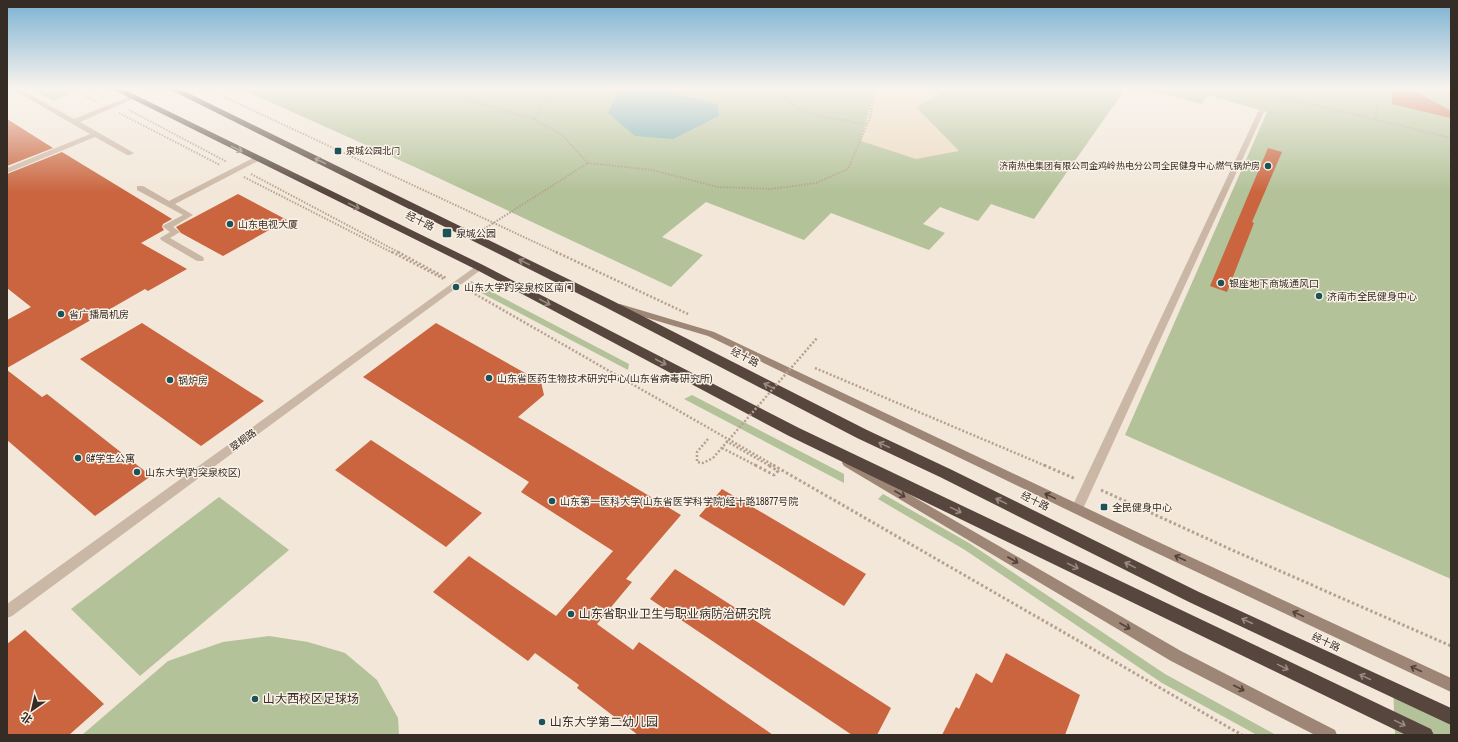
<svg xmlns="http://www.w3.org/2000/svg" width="1458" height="742" font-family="'Archivo Narrow','Noto Sans SC',sans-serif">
<rect width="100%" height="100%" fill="#f2e7d9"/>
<!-- green -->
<path fill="#b3c299" d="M 30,88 L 62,88 L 71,93 L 53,101 Z
M 239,88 L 1126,88 L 1034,219 L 991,204 L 978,221 L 940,207 L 923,224 L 945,233 L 929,250 L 831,213 L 804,240 L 706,202 L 662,237 L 703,255 L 671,287 L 417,168 Z
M 1138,88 L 1451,88 L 1451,579 L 1125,435 L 1267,112 L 1207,95 L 1202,104 Z
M 471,281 L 629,364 L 628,370 L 466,285 Z
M 692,395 L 844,474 L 844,483 L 684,399 Z
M 883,494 L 969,543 L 1165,674 L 1276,735 L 1257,735 L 1162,683 L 965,550 L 878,499 Z
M 219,497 L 289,550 L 140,676 L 71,609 Z
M 269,636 L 308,642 L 345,653 L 377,680 L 398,718 L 399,735 L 82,735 L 168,661 L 223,642 Z
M 1393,685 L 1451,712 L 1451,735 L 1395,734 Z"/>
<!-- plaza -->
<path fill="#ebd9bf" d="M 875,88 L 931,88 L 939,95 L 916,107 L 959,151 L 916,159 L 861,141 Z"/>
<!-- water -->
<path fill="#77acb0" d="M 624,88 L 651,88 L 717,104 L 719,116 L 673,139 L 635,136 L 608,113 L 619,90 Z"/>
<!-- building -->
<path fill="#ca653f" d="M 1392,88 L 1410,88 L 1451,111 L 1451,118 L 1392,104 Z
M 7,119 L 53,148 L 7,166 Z
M 1268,148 L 1282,152 L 1252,222 L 1254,223 L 1227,292 L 1210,286 Z
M 62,152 L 172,219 L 163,224 L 162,227 L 164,230 L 141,243 L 187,269 L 148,291 L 145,289 L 7,368 L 7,320 L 31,307 L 7,288 L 7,174 Z
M 238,194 L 287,220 L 223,256 L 181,233 L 176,227 Z
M 142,323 L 264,401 L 201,446 L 80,359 Z
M 436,323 L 541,382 L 544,395 L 518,417 L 681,515 L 626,579 L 632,582 L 597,624 L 633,650 L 639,642 L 773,735 L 638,735 L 577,688 L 579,685 L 535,653 L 528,661 L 433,592 L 469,556 L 556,616 L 613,551 L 521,492 L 529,482 L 363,377 Z
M 7,370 L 42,397 L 47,394 L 151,476 L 95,516 L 7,440 Z
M 371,440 L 482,513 L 446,547 L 335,470 Z
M 722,489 L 866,574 L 844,606 L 699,516 Z
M 675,569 L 891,708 L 877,735 L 852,735 L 650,599 Z
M 25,630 L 104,704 L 69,735 L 7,735 L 7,644 Z
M 1006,653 L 1080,695 L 1065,735 L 942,735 L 956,707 L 959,709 L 976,673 L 992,683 Z"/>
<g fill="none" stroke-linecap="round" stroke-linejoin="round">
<!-- path-far2 -->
<path stroke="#b6a18f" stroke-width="2" stroke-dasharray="1.5 1.5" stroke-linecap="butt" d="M 70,88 L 95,101
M 86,88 L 105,98
M 205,88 L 558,253
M 426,88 L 534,119
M 730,88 L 753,91 L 788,99
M 783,88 C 785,92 785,96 788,100 C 801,117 847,120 867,124
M 1245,88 L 1451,138
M 1434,88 L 1439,95 L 1451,97
M 129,110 L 227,162
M 119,113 L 220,165
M 1375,120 L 1380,88
M 588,163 L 652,170 L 718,187 L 771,189 L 816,183 L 848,169 L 870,118 L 875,88
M 251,174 L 400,253
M 244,177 L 393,253
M 484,229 L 588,163 L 562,135 L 534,119 L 555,88"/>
<!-- path-far1 -->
<path stroke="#b6a18f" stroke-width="2.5" stroke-dasharray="2 2" stroke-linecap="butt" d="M 392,252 L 444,279
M 398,252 L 446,278
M 556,252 L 688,314
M 468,290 L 775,466
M 815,368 L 1046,466
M 708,439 L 697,452 L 697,462 L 703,463 L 713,458
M 726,441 L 770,466
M 722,448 L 757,466"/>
<!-- path -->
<path stroke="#b6a18f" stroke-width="3" stroke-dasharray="2.5 2.5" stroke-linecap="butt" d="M 755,465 L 774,475 L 778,471 L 768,465
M 773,465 L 1242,735
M 1044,465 L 1076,479
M 1101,490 L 1232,550 L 1451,646"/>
<!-- lane -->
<path fill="#cbb7a5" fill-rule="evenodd" d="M 10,88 L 18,88 L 74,119 L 131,96 L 135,96 L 135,98 L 80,122 L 134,153 L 130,155 L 127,155 L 95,137 L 7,173 L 7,168 L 90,134 Z
M 255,157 L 258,157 L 262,159 L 175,204 L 193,215 L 173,227 L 180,232 L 170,238 L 203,257 L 204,259 L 203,261 L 197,261 L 161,240 L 160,238 L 170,232 L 163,227 L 164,225 L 183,215 L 137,190 L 137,186 L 143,186 L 169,201 Z
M 479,264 L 482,265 L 483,267 L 482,269 L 12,616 L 7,618 L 7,604 Z"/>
<!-- street -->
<path fill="#cbb7a5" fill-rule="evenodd" d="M 1261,110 L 1264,112 L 1083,509 L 1081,512 L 1077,514 L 1073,512 L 1071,509 L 1258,112 Z"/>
<!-- secondary -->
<path fill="#9e8676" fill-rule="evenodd" d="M 620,304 L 714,332 L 1154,540 L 1451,678 L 1451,692 L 1146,548 L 708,336 L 617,309 L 615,307 Z
M 848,459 L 1181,651 L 1335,730 L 1337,735 L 1315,735 L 1171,661 L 844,466 L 842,463 L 844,460 Z"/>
<!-- highway -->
<path fill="#57463d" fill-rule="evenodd" d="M 110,88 L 121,88 L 483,265 L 799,428 L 1431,729 L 1434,735 L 1406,735 L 789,436 L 475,269 Z
M 167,88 L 178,88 L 613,301 L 867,430 L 950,469 L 1199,592 L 1451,708 L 1451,725 L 1189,602 L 940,477 L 857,438 L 605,307 Z"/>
<!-- path-bridge -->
<path stroke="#b6a18f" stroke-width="2.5" stroke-dasharray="2 2" stroke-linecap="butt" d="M 713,458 L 817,338"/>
</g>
<!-- one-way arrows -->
<defs><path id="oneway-shaft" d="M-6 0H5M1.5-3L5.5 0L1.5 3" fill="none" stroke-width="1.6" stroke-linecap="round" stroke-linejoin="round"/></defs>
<g stroke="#988a81">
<use href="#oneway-shaft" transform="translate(237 149) rotate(26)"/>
<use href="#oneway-shaft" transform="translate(320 161) rotate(-154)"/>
<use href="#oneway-shaft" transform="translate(354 206) rotate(26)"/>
<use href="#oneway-shaft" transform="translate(524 262) rotate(-154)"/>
<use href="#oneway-shaft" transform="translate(545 302) rotate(28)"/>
<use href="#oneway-shaft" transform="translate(661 362) rotate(28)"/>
<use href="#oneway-shaft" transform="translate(769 386) rotate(-153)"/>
<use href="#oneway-shaft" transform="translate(884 445) rotate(-155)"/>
<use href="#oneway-shaft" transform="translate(1001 501) rotate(-154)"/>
<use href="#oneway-shaft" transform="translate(956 510) rotate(26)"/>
<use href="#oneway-shaft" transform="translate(1130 565) rotate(-154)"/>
<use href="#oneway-shaft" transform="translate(1073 566) rotate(26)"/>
<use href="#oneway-shaft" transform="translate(1247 621) rotate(-155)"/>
<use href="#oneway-shaft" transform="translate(1283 667) rotate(26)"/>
<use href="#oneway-shaft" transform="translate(1365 677) rotate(-155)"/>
<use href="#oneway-shaft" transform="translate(1400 723) rotate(26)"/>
</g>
<g stroke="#50423a">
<use href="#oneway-shaft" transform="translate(900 494) rotate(30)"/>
<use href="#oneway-shaft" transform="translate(1050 496) rotate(-154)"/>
<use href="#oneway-shaft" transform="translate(1180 558) rotate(-155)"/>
<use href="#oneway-shaft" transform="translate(1013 560) rotate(30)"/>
<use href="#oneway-shaft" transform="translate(1298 614) rotate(-155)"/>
<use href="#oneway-shaft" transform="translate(1125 626) rotate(30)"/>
<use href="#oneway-shaft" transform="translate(1416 669) rotate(-155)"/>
<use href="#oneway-shaft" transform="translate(1239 688) rotate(27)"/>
</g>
<!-- sky -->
<linearGradient id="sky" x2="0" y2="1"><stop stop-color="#7bb1d2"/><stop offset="0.46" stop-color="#f9f4ee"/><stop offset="1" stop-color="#f9f4ee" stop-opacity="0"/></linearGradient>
<rect width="1458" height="192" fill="url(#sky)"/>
<!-- markers -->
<g fill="#1b5359" stroke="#faf1e6" stroke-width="1.5">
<rect x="334" y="147" width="8" height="8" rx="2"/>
<circle cx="1268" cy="166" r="4"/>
<circle cx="230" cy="224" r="4"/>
<rect x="442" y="228" width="10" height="10" rx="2"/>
<circle cx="1221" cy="283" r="4"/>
<circle cx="456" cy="287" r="4"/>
<circle cx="1319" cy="296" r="4"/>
<circle cx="61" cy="314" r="4"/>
<circle cx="489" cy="378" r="4"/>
<circle cx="170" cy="380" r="4"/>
<circle cx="78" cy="458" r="4"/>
<circle cx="137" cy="472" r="4"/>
<circle cx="552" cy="501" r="4"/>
<rect x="1100" y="503" width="8" height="8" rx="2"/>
<circle cx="571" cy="614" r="4"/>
<circle cx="255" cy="699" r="4"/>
<circle cx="542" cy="722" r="4"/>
</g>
<g text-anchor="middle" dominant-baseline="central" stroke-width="3" stroke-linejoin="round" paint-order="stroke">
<!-- far-poi labels -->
<g font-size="9" fill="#362c26" stroke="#faf1e6" text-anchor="start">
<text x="346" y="151">泉城公园北门</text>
<text x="1260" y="166" text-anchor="end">济南热电集团有限公司金鸡岭热电分公司全民健身中心燃气锅炉房</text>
</g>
<!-- street labels -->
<g font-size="10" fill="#362c26" stroke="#faf1e6">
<text transform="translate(420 221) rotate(26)">经十路</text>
<text transform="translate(745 357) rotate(27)">经十路</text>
<text transform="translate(243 440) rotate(-36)">翠桐路</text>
<text transform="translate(1035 501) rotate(26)">经十路</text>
<text transform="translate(1326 642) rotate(25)">经十路</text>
</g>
<!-- poi labels -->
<g font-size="10" fill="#362c26" stroke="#faf1e6" text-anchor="start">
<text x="238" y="224">山东电视大厦</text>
<text x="456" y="233">泉城公园</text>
<text x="1229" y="283">银座地下商城通风口</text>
<text x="464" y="287">山东大学趵突泉校区南门</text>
<text x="1327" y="296">济南市全民健身中心</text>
<text x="69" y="314">省广播局机房</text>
<text x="497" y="378">山东省医药生物技术研究中心(山东省病毒研究所)</text>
<text x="178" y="380">锅炉房</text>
<text x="86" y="458">6#学生公寓</text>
<text x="145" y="472">山东大学(趵突泉校区)</text>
<text x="560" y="501">山东第一医科大学(山东省医学科学院)经十路18877号院</text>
<text x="1112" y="507">全民健身中心</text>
</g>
<!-- near-poi labels -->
<g font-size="12" fill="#362c26" stroke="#faf1e6" text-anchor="start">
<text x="579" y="614">山东省职业卫生与职业病防治研究院</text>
<text x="263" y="699">山大西校区足球场</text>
<text x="550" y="722">山东大学第二幼儿园</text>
</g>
</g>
<!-- border -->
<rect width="1458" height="742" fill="none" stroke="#362c26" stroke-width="16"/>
<!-- north arrow -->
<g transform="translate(32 710) rotate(214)" stroke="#faf1e6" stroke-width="3" paint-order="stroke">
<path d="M0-3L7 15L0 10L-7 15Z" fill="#362c26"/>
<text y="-6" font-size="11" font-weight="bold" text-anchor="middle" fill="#362c26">北</text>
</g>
</svg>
